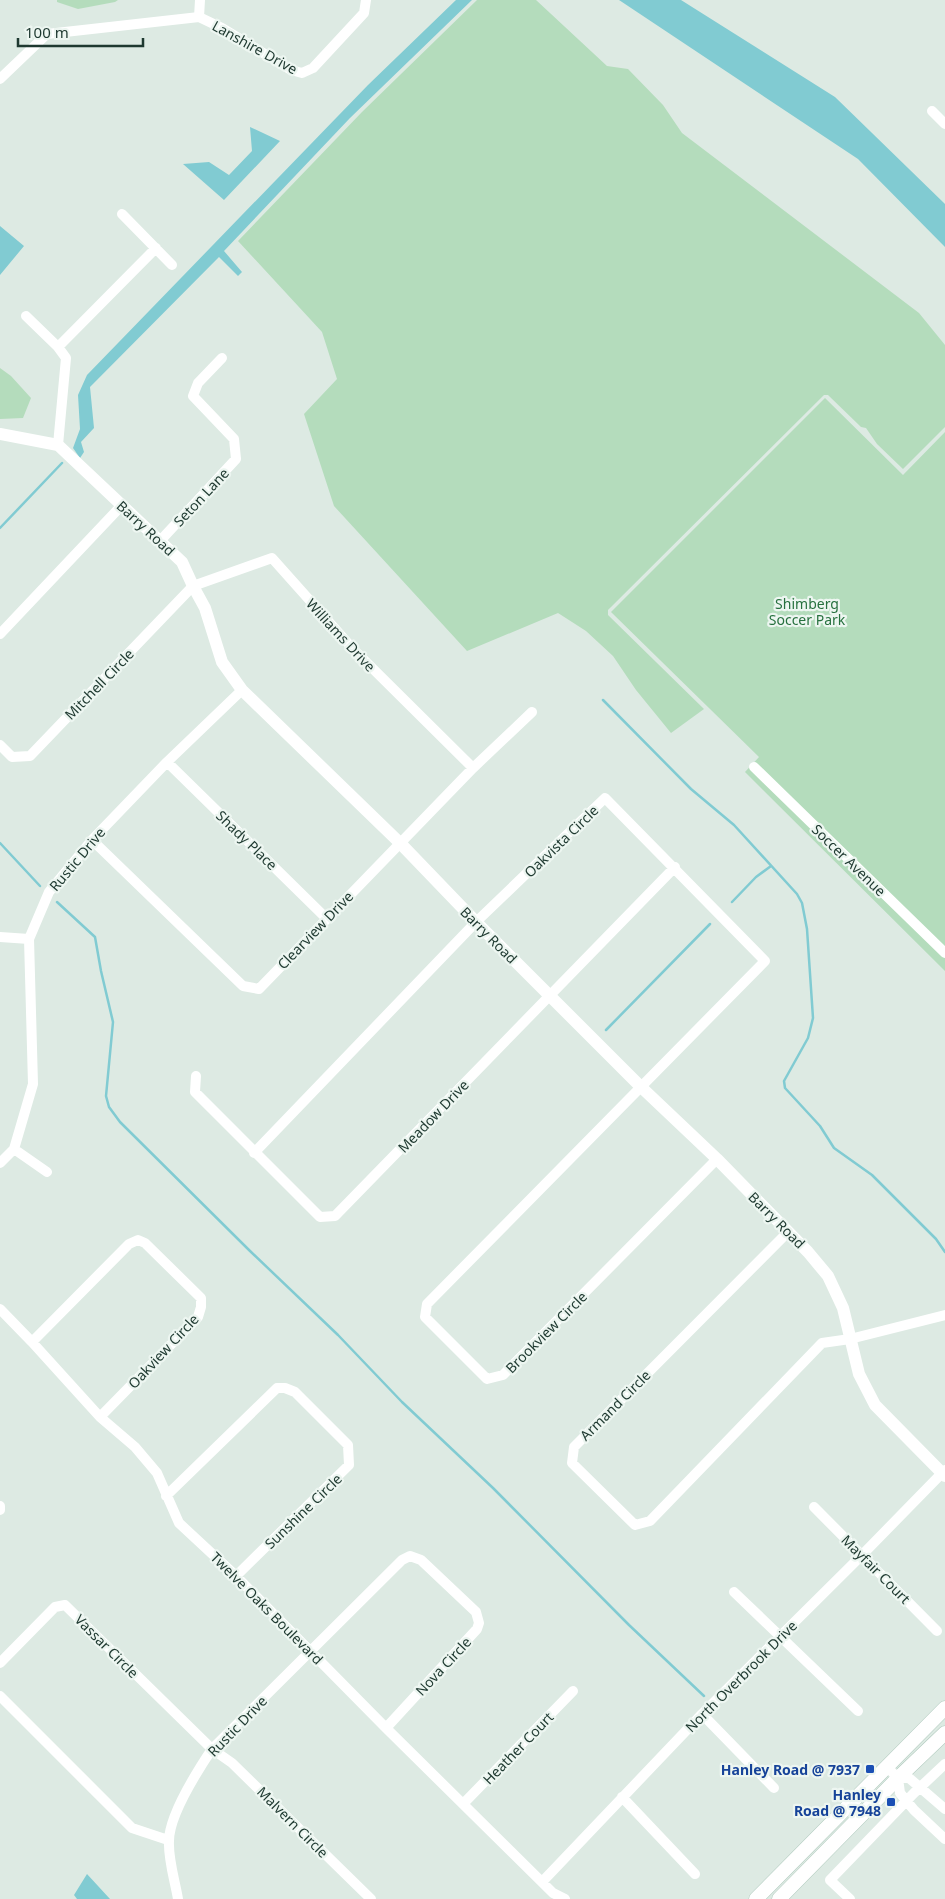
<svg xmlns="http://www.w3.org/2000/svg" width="945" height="1899" font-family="'Noto Sans',sans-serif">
<rect width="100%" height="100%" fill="#ddeae3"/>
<!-- green -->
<path fill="#b4dcbc" d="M 57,0 L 118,0 L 115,2 L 78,9 L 57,2 Z
M 477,0 L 536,0 L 607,66 L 628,69 L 663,105 L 682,133 L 919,313 L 945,345 L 945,427 L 903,469 L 877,444 L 866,428 L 861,427 L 828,395 L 824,395 L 608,610 L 608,615 L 704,709 L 671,733 L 636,690 L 613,656 L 586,631 L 558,613 L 467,651 L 334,506 L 304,414 L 337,379 L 322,332 L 238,241 L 362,112 Z
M 0,368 L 11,376 L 31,398 L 23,418 L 0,419 Z
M 825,398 L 903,475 L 945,432 L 945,971 L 745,772 L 759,757 L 611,612 Z"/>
<!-- water -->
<path fill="#81cbd2" d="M 456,0 L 472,0 L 350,118 L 224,251 L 242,272 L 238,276 L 219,257 L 90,387 L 94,428 L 81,442 L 84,452 L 80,458 L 73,448 L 80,429 L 78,395 L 87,375 L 368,85 Z
M 619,0 L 681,0 L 835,97 L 945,204 L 945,247 L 858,159 Z
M 250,127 L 280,141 L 224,200 L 183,164 L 209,162 L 229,175 L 252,151 Z
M 0,226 L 24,246 L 0,275 Z
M 87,1874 L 110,1899 L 77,1899 L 74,1895 Z"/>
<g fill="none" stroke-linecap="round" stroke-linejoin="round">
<!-- stream -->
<path stroke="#81cbd2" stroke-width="2.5" d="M 0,528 L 62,463
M 603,700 L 691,789 L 734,825 L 797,894 L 802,903 L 807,929 L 813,1018 L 808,1038 L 784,1081 L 785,1088 L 820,1126 L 834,1148 L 872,1175 L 936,1239 L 945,1252
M 0,843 L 40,886
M 57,902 L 95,937 L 101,971 L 113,1022 L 106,1096 L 109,1107 L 120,1122 L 249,1250 L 338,1335 L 402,1402 L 493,1488 L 629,1625 L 704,1696
M 732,902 L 756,877 L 771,866
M 606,1030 L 710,924"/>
<!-- secondary casing -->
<g stroke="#b0cabe" stroke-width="15">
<path id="secondary" d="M 756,1899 L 945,1708
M 779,1899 L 898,1778 L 945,1733"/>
</g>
<!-- minor -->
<path stroke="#fff" stroke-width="10" d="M 200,0 L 199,17 L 222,28 L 291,70 L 302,73 L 313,68 L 364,13 L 366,0
M 0,79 L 47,34 L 199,17
M 932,111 L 945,124
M 122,214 L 172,265
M 26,316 L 58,347 L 66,358 L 58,445
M 58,347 L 156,248
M 160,541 L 236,459 L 234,439 L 193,396 L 198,383 L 222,358
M 0,634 L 122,505
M 0,745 L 12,757 L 30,756 L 193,586 L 272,558 L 354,650 L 473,768
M 167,762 L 326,918
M 754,767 L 945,953
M 92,840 L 243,986 L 259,989 L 473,768 L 532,712
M 0,937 L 29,939
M 196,1076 L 195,1092 L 320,1217 L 335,1216 L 675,867
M 14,1149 L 47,1172
M 254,1153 L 476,922 L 605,798 L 765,961 L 427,1304 L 425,1317 L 487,1379 L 503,1375 L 717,1159
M 0,1163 L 14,1149 L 33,1084 L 29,939 L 49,892 L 92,840 L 167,762 L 242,690
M 788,1232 L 574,1447 L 572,1463 L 635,1525 L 650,1521 L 822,1343 L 850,1339 L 945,1315
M 0,1309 L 32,1342 L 100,1417 L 135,1447 L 157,1473 L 179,1523 L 236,1576 L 386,1728 L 553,1893 L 565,1899
M 32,1342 L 129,1244 L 138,1240 L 145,1243 L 201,1298 L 201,1307 L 198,1317 L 100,1417
M 166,1496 L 277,1388 L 285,1388 L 295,1392 L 348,1445 L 349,1465 L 236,1576
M 0,1506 L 0,1510
M 814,1507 L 937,1631
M 734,1592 L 858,1711
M 0,1663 L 55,1607 L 65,1605 L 212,1749 L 232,1763 L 371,1899
M 0,1696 L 132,1828 L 168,1840
M 702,1714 L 774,1788
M 887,1767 L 898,1778 L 900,1793 L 914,1810 L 945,1839
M 898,1778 L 909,1778 L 945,1809
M 622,1797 L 695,1874
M 463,1804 L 573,1691
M 542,1882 L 702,1714 L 862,1555 L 945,1470
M 178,1899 C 175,1881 168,1859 169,1841 C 169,1816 198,1770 212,1749 L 402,1560 L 410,1556 L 421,1560 L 476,1612 L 479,1623 L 477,1629 L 386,1728
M 850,1899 L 830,1880 L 914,1793 L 945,1764"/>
<!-- tertiary -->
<path stroke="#fff" stroke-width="12" d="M 0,434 L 58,445 L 182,562 L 193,586 L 205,608 L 222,662 L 242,690 L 401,844 L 476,922 L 640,1086 L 717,1159 L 808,1252 L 828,1276 L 843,1308 L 859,1374 L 875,1405 L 945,1476"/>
<!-- secondary -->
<use href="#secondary" stroke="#fff" stroke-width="14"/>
</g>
<!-- markers -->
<g fill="#1a4fb4" stroke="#edf6f1" stroke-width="2">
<rect x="865" y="1764" width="10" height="10" rx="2.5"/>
<rect x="886" y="1797" width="10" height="10" rx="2.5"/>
</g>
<g text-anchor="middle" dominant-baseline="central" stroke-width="4.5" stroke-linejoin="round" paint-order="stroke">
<!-- street labels -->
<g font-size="14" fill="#1e3930" stroke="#edf6f1">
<text transform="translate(255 47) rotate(29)">Lanshire Drive</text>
<text transform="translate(201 497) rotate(-47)">Seton Lane</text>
<text transform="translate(146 528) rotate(43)">Barry Road</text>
<text transform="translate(341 635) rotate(47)">Williams Drive</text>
<text transform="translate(99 684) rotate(-46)">Mitchell Circle</text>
<text transform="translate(247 840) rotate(44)">Shady Place</text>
<text transform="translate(561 841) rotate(-44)">Oakvista Circle</text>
<text transform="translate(77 859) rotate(-50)">Rustic Drive</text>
<text transform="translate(849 860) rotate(44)">Soccer Avenue</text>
<text transform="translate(315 930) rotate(-46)">Clearview Drive</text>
<text transform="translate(489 935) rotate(45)">Barry Road</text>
<text transform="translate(433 1116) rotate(-46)">Meadow Drive</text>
<text transform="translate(777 1220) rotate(45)">Barry Road</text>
<text transform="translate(546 1332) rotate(-45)">Brookview Circle</text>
<text transform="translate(163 1351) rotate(-47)">Oakview Circle</text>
<text transform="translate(615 1405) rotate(-45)">Armand Circle</text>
<text transform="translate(303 1511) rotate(-44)">Sunshine Circle</text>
<text transform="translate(876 1569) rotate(45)">Mayfair Court</text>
<text transform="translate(267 1608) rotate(45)">Twelve Oaks Boulevard</text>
<text transform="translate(107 1646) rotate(45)">Vassar Circle</text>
<text transform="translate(443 1666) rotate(-47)">Nova Circle</text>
<text transform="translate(741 1676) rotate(-45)">North Overbrook Drive</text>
<text transform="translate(237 1726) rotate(-46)">Rustic Drive</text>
<text transform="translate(518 1748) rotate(-46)">Heather Court</text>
<text transform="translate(293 1822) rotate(45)">Malvern Circle</text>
</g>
<!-- park labels -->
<g font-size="14" fill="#27713f" stroke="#edf6f1">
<text x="807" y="603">Shimberg<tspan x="807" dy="16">Soccer Park</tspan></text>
</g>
<!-- transit labels -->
<g font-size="14" font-weight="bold" fill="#164399" stroke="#edf6f1" text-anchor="end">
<text x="860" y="1769">Hanley Road @ 7937</text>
<text x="881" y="1794">Hanley<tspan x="881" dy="16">Road @ 7948</tspan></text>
</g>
</g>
<!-- scale -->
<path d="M18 38v8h125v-8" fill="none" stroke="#1e3930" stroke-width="2.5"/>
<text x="25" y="38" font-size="15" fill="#1e3930" stroke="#edf6f1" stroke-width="4" paint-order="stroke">100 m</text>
</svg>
